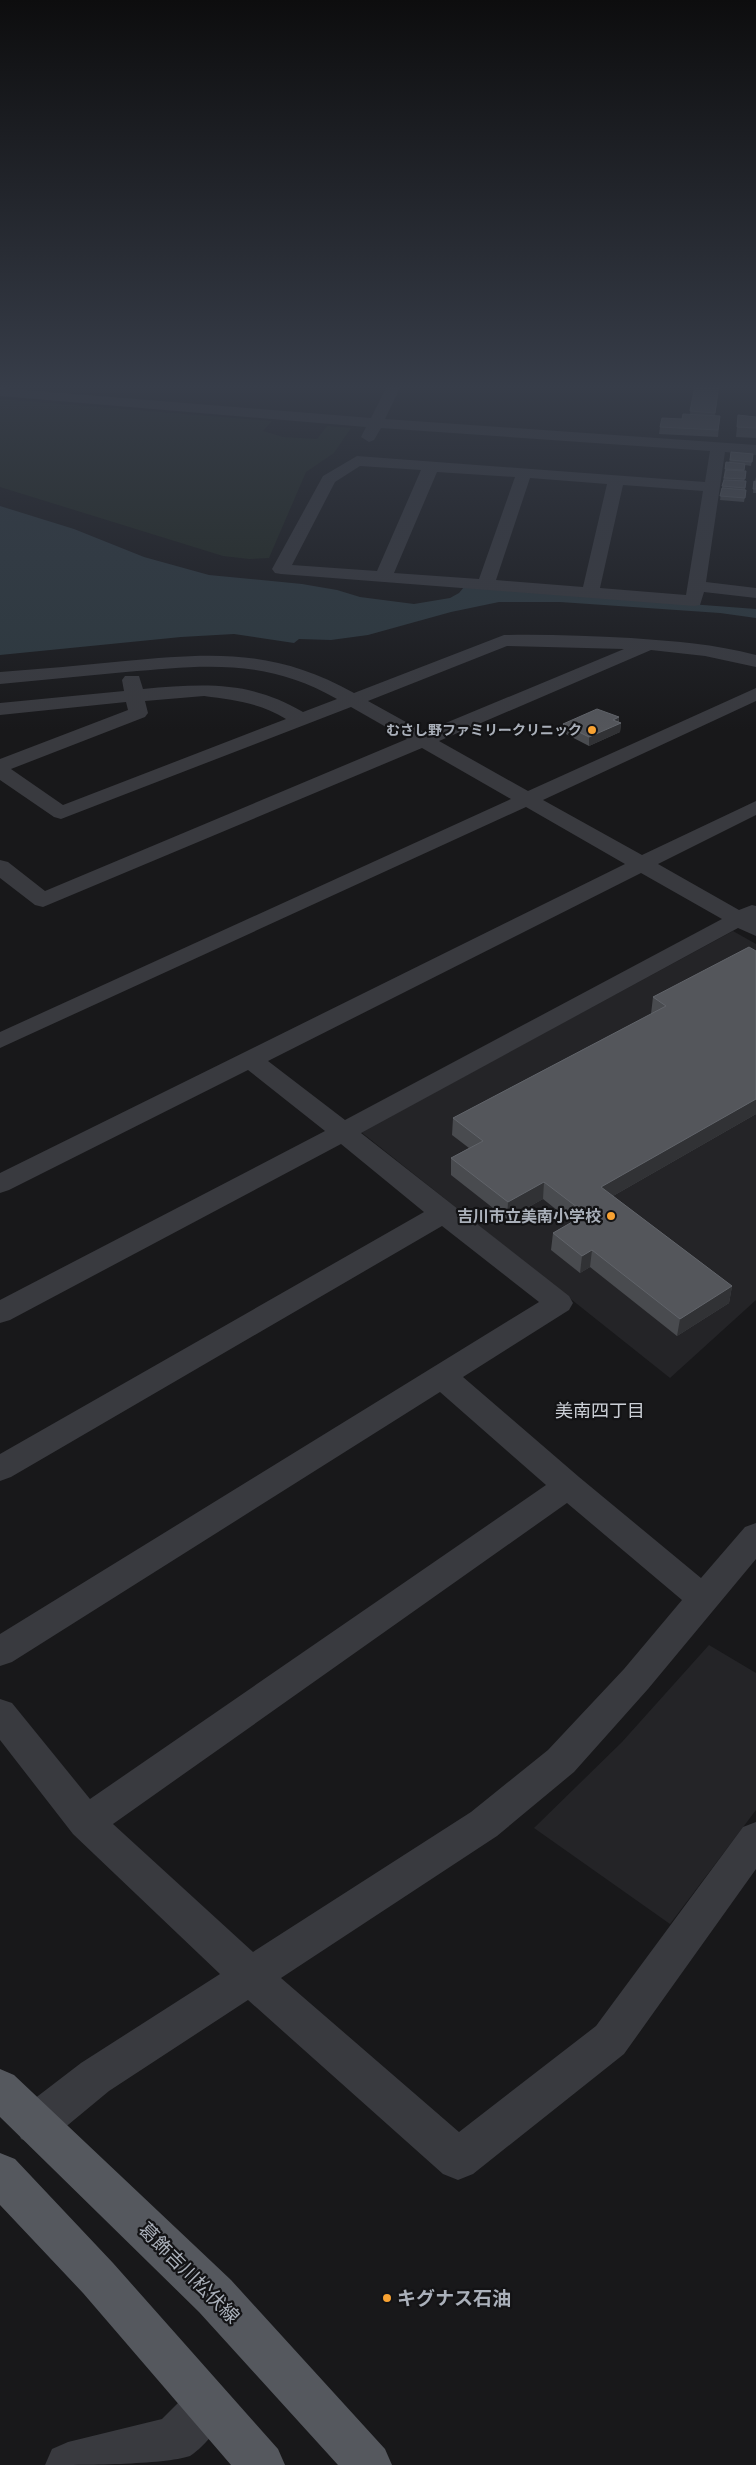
<svg xmlns="http://www.w3.org/2000/svg" width="756" height="2465" font-family="'Fira Sans Condensed','Noto Sans JP',sans-serif">
<rect width="100%" height="100%" fill="#18181a"/>
<!-- built -->
<path fill="#242427" d="M 733,931 L 756,944 L 756,1300 L 670,1378 L 361,1132 Z
M 709,1645 L 756,1673 L 756,1810 L 670,1924 L 534,1828 L 622,1742 Z"/>
<!-- green -->
<path fill="#202820" d="M 0,399 L 272,421 L 263,431 L 283,437 L 317,439 L 327,426 L 351,428 L 334,453 L 306,472 L 269,558 L 249,559 L 223,556 L 0,487 Z"/>
<!-- water -->
<path fill="#2d393f" d="M 0,506 L 74,529 L 144,557 L 209,575 L 302,584 L 337,590 L 360,597 L 414,604 L 450,598 L 459,593 L 464,587 L 756,609 L 756,618 L 720,613 L 560,602 L 499,602 L 451,612 L 368,635 L 331,640 L 299,639 L 294,643 L 234,634 L 181,637 L 0,655 Z"/>
<g fill="none" stroke-linecap="round" stroke-linejoin="round">
<!-- minor -->
<path fill="#393a3f" fill-rule="evenodd" d="M 385,385 L 399,385 L 399,390 L 385,419 L 756,445 L 756,455 L 725,452 L 706,582 L 756,588 L 756,598 L 704,592 L 700,605 L 694,606 L 281,574 L 275,573 L 272,569 L 323,476 L 357,456 L 705,482 L 710,451 L 381,428 L 374,440 L 369,442 L 361,437 L 366,427 L 0,396 L 0,388 L 371,418 L 385,390 ZM 360,466 L 421,470 L 377,571 L 292,565 L 335,482 ZM 437,472 L 515,477 L 479,579 L 394,573 ZM 530,478 L 607,484 L 583,587 L 496,580 ZM 623,485 L 703,491 L 686,595 L 600,588 Z
M 504,635 C 546,634 588,636 631,638 C 673,641 715,644 756,655 L 756,667 L 705,656 L 651,650 L 439,741 L 528,791 L 756,688 L 756,701 L 543,800 L 642,855 L 756,801 L 756,815 L 658,864 L 739,910 L 752,905 L 756,906 L 756,936 L 738,928 L 361,1133 L 569,1296 L 573,1303 L 569,1310 L 463,1377 L 579,1477 L 701,1578 L 745,1527 L 756,1523 L 756,1559 L 648,1689 L 574,1772 L 497,1836 L 281,1978 L 459,2132 L 596,2026 L 743,1827 L 756,1822 L 756,1869 L 624,2054 L 473,2174 L 458,2180 L 443,2174 L 248,2000 L 109,2091 L 51,2139 L 36,2145 L 21,2139 L 15,2124 L 21,2109 L 81,2063 L 220,1974 L 73,1834 L 0,1740 L 0,1699 L 12,1703 L 90,1799 L 546,1485 L 440,1392 L 12,1662 L 0,1666 L 0,1634 L 539,1302 L 442,1226 L 11,1477 L 0,1481 L 0,1454 L 424,1212 L 341,1144 L 10,1320 L 0,1323 L 0,1300 L 325,1131 L 248,1070 L 9,1190 L 0,1193 L 0,1173 L 625,864 L 526,807 L 0,1048 L 0,1032 L 511,799 L 422,748 L 43,907 L 35,905 L 0,878 L 0,860 L 8,862 L 45,891 L 407,739 L 351,707 L 61,819 L 54,817 L 0,780 L 0,759 L 128,710 L 126,702 L 0,715 L 0,703 L 124,691 L 122,680 L 125,676 L 139,676 L 143,689 C 203,684 249,680 303,712 L 337,699 C 265,658 204,665 126,672 C 84,676 42,680 0,684 L 0,672 C 42,669 83,665 125,661 C 212,653 274,648 354,693 ZM 507,646 L 624,649 L 424,732 L 368,701 ZM 204,696 C 234,700 260,703 286,719 L 63,805 L 11,769 L 145,717 L 148,713 L 145,701 ZM 641,873 L 722,919 L 345,1120 L 268,1061 ZM 567,1503 L 682,1600 L 624,1669 L 548,1750 L 471,1812 L 253,1952 L 113,1824 Z
M 208,2382 L 224,2389 L 231,2405 C 224,2421 206,2446 190,2456 C 164,2465 79,2465 45,2465 L 52,2449 L 68,2442 L 162,2419 L 192,2389 Z"/>
<!-- major -->
<path fill="#55585e" fill-rule="evenodd" d="M 0,2069 L 14,2075 L 231,2280 L 385,2449 L 392,2465 L 338,2465 L 199,2312 L 0,2117 Z
M 0,2153 L 15,2159 L 113,2263 L 278,2449 L 285,2465 L 231,2465 L 83,2293 L 0,2205 Z"/>
</g>
<!-- wall -->
<path fill="#494b4f" d="M 695,385 L 719,385 L 715,416 L 720,416 L 718,437 L 659,434 L 660,427 L 682,419 L 690,414 Z
M 738,415 L 756,417 L 756,438 L 736,437 Z
M 731,452 L 753,454 L 751,466 L 745,465 L 744,471 L 746,471 L 744,481 L 746,481 L 745,490 L 746,490 L 744,502 L 720,500 L 726,462 L 729,463 Z
M 756,477 L 756,493 L 753,493 L 754,481 L 755,481 Z
M 619,717 L 619,722 L 621,723 L 620,732 L 589,746 L 562,732 L 563,724 Z
M 756,951 L 756,1114 L 613,1196 L 732,1286 L 729,1303 L 677,1336 L 590,1267 L 580,1273 L 551,1250 L 553,1233 L 572,1222 L 543,1199 L 507,1219 L 451,1175 L 451,1158 L 469,1148 L 452,1135 L 453,1118 L 651,1014 L 653,997 Z"/>
<!-- shaded-wall -->
<path fill="#313235" d="M 619,717 L 618,724 L 621,723 L 620,732 L 589,746 L 589,737 L 613,720 Z
M 756,1099 L 756,1114 L 599,1204 L 601,1187 Z
M 544,1182 L 543,1199 L 507,1219 L 508,1202 Z
M 592,1250 L 590,1267 L 580,1273 L 582,1256 Z
M 732,1286 L 729,1303 L 677,1336 L 680,1319 Z"/>
<!-- building -->
<path fill="#54565b" stroke="#61646a" d="M 695,385 L 719,385 L 715,413 L 690,411 Z
M 683,414 L 720,416 L 718,430 L 660,427 L 662,418 L 682,419 Z
M 738,415 L 756,417 L 756,428 L 737,427 Z
M 731,452 L 753,454 L 752,462 L 730,460 Z
M 726,462 L 745,464 L 744,470 L 725,469 Z
M 726,470 L 746,471 L 745,479 L 724,478 Z
M 724,480 L 746,481 L 745,488 L 722,486 Z
M 754,481 L 756,482 L 756,489 L 753,489 Z
M 722,488 L 746,490 L 745,498 L 720,496 Z
M 597,709 L 619,717 L 613,720 L 621,723 L 589,737 L 563,724 Z
M 749,947 L 756,951 L 756,1099 L 601,1187 L 732,1286 L 680,1319 L 592,1250 L 582,1256 L 553,1233 L 586,1214 L 544,1182 L 508,1202 L 451,1158 L 483,1141 L 453,1118 L 666,1006 L 653,997 Z"/>
<!-- sky -->
<linearGradient id="sky" x2="0" y2="1"><stop stop-color="#0d0d0e"/><stop offset="0.53" stop-color="#373d49"/><stop offset="1" stop-color="#373d49" stop-opacity="0"/></linearGradient>
<rect width="756" height="730" fill="url(#sky)"/>
<!-- markers -->
<g fill="#f8a232" stroke="#131315" stroke-width="2">
<circle cx="592" cy="730" r="5"/>
<circle cx="611" cy="1216" r="5"/>
<circle cx="387" cy="2298" r="5"/>
</g>
<g text-anchor="middle" dominant-baseline="central" stroke-width="4.5" stroke-linejoin="round" paint-order="stroke">
<!-- far-poi labels -->
<g font-size="14" font-weight="bold" fill="#aab0ba" stroke="#131315" text-anchor="end">
<text x="582" y="730">むさし野ファミリークリニック</text>
</g>
<!-- poi labels -->
<g font-size="16" font-weight="bold" fill="#aab0ba" stroke="#131315" text-anchor="end">
<text x="601" y="1216">吉川市立美南小学校</text>
</g>
<!-- neighbourhood labels -->
<g font-size="18" fill="#cbcfd6" stroke="#131315">
<text x="600" y="1411">美南四丁目</text>
</g>
<!-- near-street labels -->
<g font-size="19" fill="#aab0ba" stroke="#131315">
<text transform="translate(189 2273) rotate(45)">葛飾吉川松伏線</text>
</g>
<!-- near-poi labels -->
<g font-size="19" font-weight="bold" fill="#aab0ba" stroke="#131315" text-anchor="start">
<text x="397" y="2298">キグナス石油</text>
</g>
</g>
</svg>
